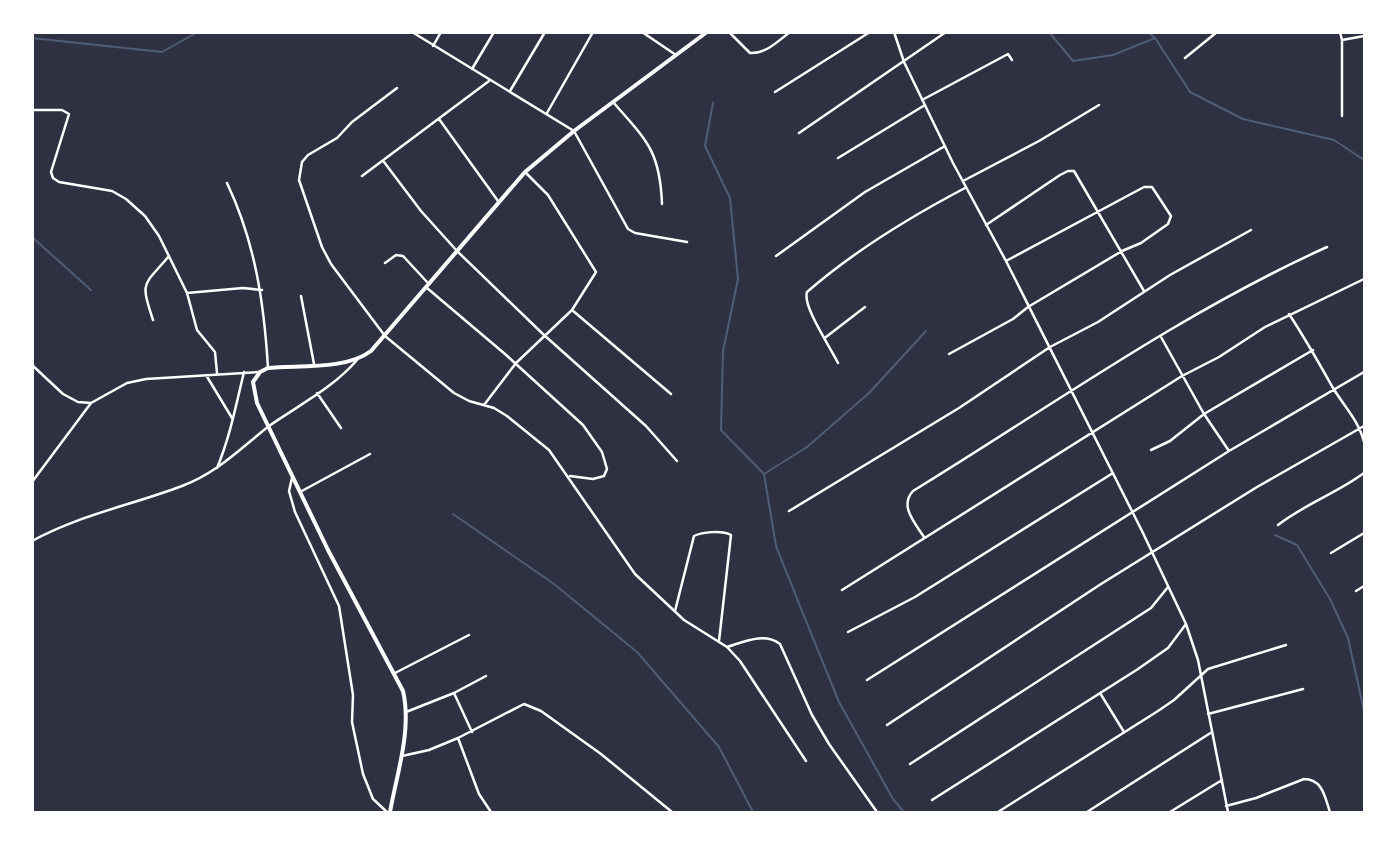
<svg xmlns="http://www.w3.org/2000/svg" width="1397" height="845" font-family="'Noto Sans',sans-serif">
<rect width="100%" height="100%" fill="#2d3142"/>
<g fill="none" stroke-linecap="round" stroke-linejoin="round">
<!-- stream -->
<path stroke="#4f5d75" stroke-width="2" d="M 1049,32 L 1073,61 L 1113,55 L 1155,38
M 1148,32 L 1155,38 L 1190,92 L 1243,119 L 1334,140 L 1364,160
M 32,38 L 162,52 L 198,32
M 713,103 L 705,146 L 730,198 L 738,279 L 723,351 L 721,430 L 764,474 L 776,546 L 804,616 L 839,702 L 893,799 L 904,812
M 32,237 L 91,290
M 764,474 L 807,447 L 869,393 L 926,331
M 453,514 L 554,584 L 637,652 L 719,747 L 753,812
M 1275,535 L 1297,545 L 1330,599 L 1348,638 L 1364,711"/>
<!-- minor -->
<path stroke="#fff" stroke-width="2.5" d="M 412,32 L 574,131 L 628,229 L 635,233 L 687,242
M 642,32 L 676,55
M 729,32 L 750,53 C 766,54 778,41 790,32
M 894,32 L 904,62 L 953,163 L 1006,261 L 1143,533 L 1186,624 L 1198,660 L 1228,812
M 1340,32 L 1342,40 L 1342,116
M 1342,40 L 1364,36
M 433,46 L 441,32
M 1185,58 L 1217,32
M 472,69 L 494,32
M 397,88 L 352,122 L 337,138 L 308,155 L 302,162 L 299,180 L 322,247 L 331,264 L 385,336 L 454,393 L 469,401 L 494,408 L 507,416 L 549,450 L 635,574 L 684,620 L 727,647 L 740,661 L 806,761
M 510,91 L 545,32
M 775,92 L 870,32
M 922,100 L 1008,54 L 1012,60
M 613,102 C 646,140 660,150 662,204
M 32,110 L 62,110 L 69,114 L 51,172 L 53,178 L 59,182 L 112,191 L 126,199 L 145,216 L 159,236 L 187,293 L 197,330 L 215,352 L 217,373
M 547,113 L 593,32
M 439,119 L 498,201
M 799,133 L 946,32
M 838,158 L 925,105
M 384,162 L 421,211 L 457,251 L 544,335 L 646,426 L 677,461
M 362,176 L 489,81
M 963,181 L 1039,141 L 1099,105
M 227,183 C 255,242 264,302 268,368
M 986,225 L 1060,175 L 1068,171 L 1074,171 L 1144,291
M 776,256 L 865,192 L 945,146
M 385,263 L 396,255 L 403,256 L 428,283
M 427,288 L 505,354 L 583,425 L 602,452 L 607,469 L 604,476 L 593,479 L 570,476
M 187,293 L 243,288 L 262,290
M 301,296 L 314,364
M 572,310 L 671,394
M 1289,314 C 1305,338 1319,363 1333,388 C 1344,406 1359,421 1364,442
M 153,320 C 140,280 143,287 169,256
M 826,337 L 865,307
M 1161,337 L 1204,414 L 1229,451
M 949,354 L 1013,319 L 1028,307 L 1122,251 L 1141,243 L 1168,224 L 1171,216 L 1152,187 L 1144,187 L 1006,261
M 838,363 C 831,348 802,306 807,292 C 854,251 910,217 965,188
M 32,365 L 63,394 L 78,402 L 91,403 L 127,383 L 146,379 L 260,372
M 206,375 L 232,418
M 317,393 L 341,428
M 484,405 L 516,363 L 572,310 L 596,272 L 548,195 L 525,172
M 1151,450 L 1170,441 L 1204,414 L 1313,350
M 217,468 C 230,437 236,405 244,372
M 292,478 L 289,491 L 295,512 L 339,606 L 353,695 L 352,722 L 363,774 L 373,799 L 387,812
M 32,482 L 91,403
M 300,492 L 370,454
M 789,511 L 959,408 L 1050,347 L 1098,322 L 1170,275 L 1251,230
M 1278,525 C 1305,504 1337,493 1364,473
M 924,537 C 915,523 899,506 913,491 C 1050,407 1181,313 1327,247
M 32,541 C 79,515 132,505 182,486 C 217,473 241,448 269,426 C 299,405 333,388 357,360
M 1331,553 L 1364,533
M 842,590 L 1182,376 L 1219,357 L 1265,327 L 1364,279
M 1356,591 L 1364,586
M 675,611 L 694,536 C 702,532 722,530 731,535 L 719,641
M 848,632 L 915,597 L 1113,473
M 727,647 C 744,642 764,632 780,644 L 812,715 L 829,744 L 877,812
M 395,673 L 469,635
M 867,680 L 1229,451 L 1364,372
M 454,693 L 472,732
M 1100,693 L 1124,732
M 406,712 L 454,693 L 486,676
M 1208,714 L 1303,689
M 887,725 L 1101,584 L 1257,487 L 1364,426
M 458,738 L 479,794 L 491,812
M 402,756 L 429,750 L 458,738 L 524,704 L 541,711 L 601,754 L 672,812
M 910,764 L 1151,608 L 1168,587
M 932,800 L 1138,669 L 1168,648 L 1186,624
M 1226,806 L 1256,798 L 1304,779 C 1323,779 1325,798 1330,812
M 998,812 L 1158,711 L 1174,700 L 1208,669 L 1286,645
M 1087,812 L 1212,732
M 1170,812 L 1222,780"/>
<!-- tertiary -->
<path stroke="#fff" stroke-width="4" d="M 390,812 C 397,773 412,730 403,691 L 328,550 L 257,403 L 253,382 L 260,372 L 268,368 C 299,365 346,370 371,351 L 525,172 L 574,131 L 707,32"/>
</g>
<!-- border -->
<rect width="1397" height="845" fill="none" stroke="#ffffff" stroke-width="68"/>
</svg>
